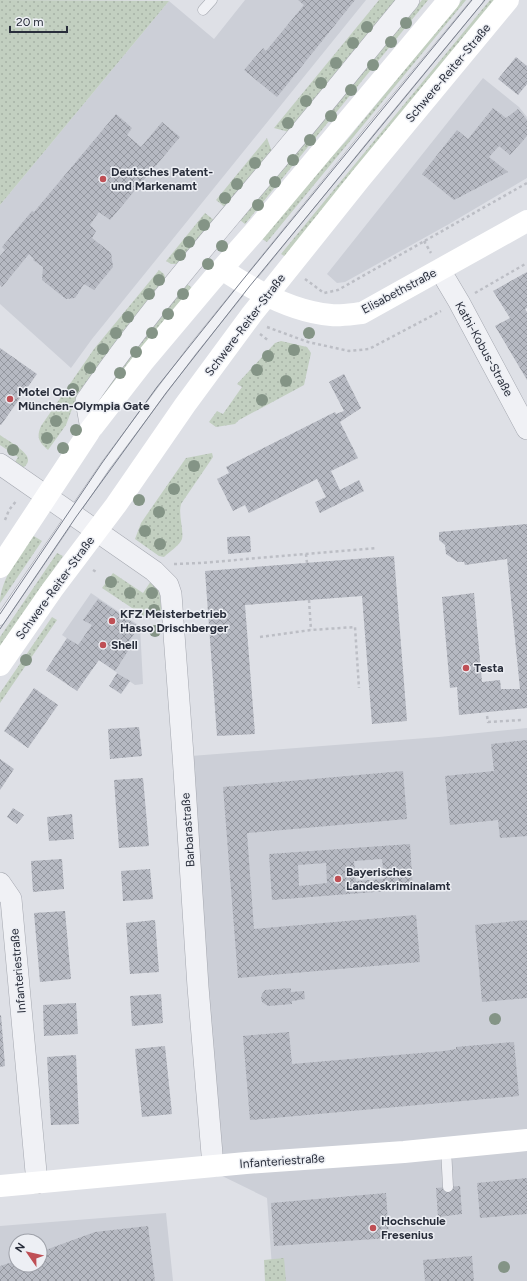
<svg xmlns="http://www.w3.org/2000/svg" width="527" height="1281" font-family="Figtree,sans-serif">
<defs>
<pattern id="grass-dots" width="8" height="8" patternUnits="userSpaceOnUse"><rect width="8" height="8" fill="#c2cfc0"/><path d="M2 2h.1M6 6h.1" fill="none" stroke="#a7b2a6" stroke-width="1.8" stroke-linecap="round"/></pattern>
<pattern id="building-cross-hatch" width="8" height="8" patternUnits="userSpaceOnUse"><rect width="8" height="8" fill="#b6b9c2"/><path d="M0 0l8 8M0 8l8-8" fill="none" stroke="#94979f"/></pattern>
</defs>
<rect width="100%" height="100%" fill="#dee0e6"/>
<!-- built -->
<path fill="#cccfd7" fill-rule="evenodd" d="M 245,0 L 366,0 L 92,339 L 71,368 L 0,304 L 0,205 L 169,1 L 214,39 Z
M 483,78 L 519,107 L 527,117 L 527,178 L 449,224 L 345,282 L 337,283 L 327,274 Z
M 91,593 L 140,626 L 143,684 L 135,685 L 62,635 Z
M 527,728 L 527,1281 L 273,1281 L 267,1198 L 216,1173 L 191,756 L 439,737 Z
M 166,1213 L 173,1281 L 0,1281 L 0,1226 ZM 16,1241 L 40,1241 L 40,1265 L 16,1265 Z"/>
<!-- grass -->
<path fill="url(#grass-dots)" d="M 0,0 L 169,1 L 0,205 Z
M 379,0 L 396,0 L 289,132 L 274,128 Z
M 422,0 L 428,0 L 245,224 L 240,220 Z
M 462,0 L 466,0 L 267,242 L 262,239 L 323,166 L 347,140 Z
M 490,0 L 497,0 L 286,257 L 281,254 Z
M 267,138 L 272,152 L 226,208 L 216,200 Z
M 205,213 L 215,221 L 180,264 L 171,264 L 166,261 Z
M 159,270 L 164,274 L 166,280 L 128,326 L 78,393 L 66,425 L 48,450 C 39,442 36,438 41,426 L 94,349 Z
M 187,284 L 192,288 L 99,404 L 98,399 Z
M 281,341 L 307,347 L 311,353 L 304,385 L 239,420 L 235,424 L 216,427 L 209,422 L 217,411 L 223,414 L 242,387 L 237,384 L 275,343 Z
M 0,435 C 7,440 29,452 28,460 C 28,464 25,466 23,468 L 15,462 L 18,457 L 0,445 Z
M 212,453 L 213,457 L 181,504 C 178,515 184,530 182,539 C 180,545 169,552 164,557 L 159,556 L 135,539 L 141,523 L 186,458 Z
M 32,535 L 42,541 L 0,603 C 0,581 20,553 32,535 Z
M 57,553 L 63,556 L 0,647 L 0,637 Z
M 113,573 L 143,593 L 151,581 L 159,586 L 162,617 L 147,618 L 102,588 Z
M 52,617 L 57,620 L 0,703 L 0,693 Z
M 284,1258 L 286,1281 L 265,1281 L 264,1260 Z"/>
<!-- building -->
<path fill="url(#building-cross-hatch)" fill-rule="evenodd" d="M 298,0 L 355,0 L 277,97 L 244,70 L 263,48 L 266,51 L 304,5 Z
M 516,57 L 527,66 L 527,84 L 518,95 L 498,79 Z
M 493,108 L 506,118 L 518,109 L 527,120 L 527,136 L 510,155 L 499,146 L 489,157 L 508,172 L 454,200 L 422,174 L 457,130 L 468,139 Z
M 116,114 L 132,128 L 127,135 L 141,147 L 162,122 L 180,137 L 110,220 L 99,212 L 90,225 L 96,231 L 92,238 L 111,253 L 113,267 L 94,290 L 84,284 L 75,298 L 66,299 L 42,280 L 43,267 L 33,260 L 34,259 L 29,254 L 2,287 L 0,285 L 0,256 L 5,250 L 2,247 L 32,211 L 34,212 Z
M 527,272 L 527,308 L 525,309 L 527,312 L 527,380 L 495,326 L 510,318 L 493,291 Z
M 0,348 L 37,374 L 1,425 L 0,424 Z
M 344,374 L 361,408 L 340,422 L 358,458 L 331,471 L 340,490 L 359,480 L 364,491 L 320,513 L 315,502 L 326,497 L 317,479 L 249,513 L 245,505 L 233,511 L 217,479 L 229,473 L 226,467 L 335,412 L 336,414 L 344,411 L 329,382 Z
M 527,524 L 527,708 L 459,715 L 457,687 L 450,688 L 442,597 L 474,593 L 482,682 L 500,680 L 501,689 L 520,689 L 507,559 L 465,565 L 464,562 L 458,562 L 446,554 L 445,545 L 439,540 L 439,532 Z
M 250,536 L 251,552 L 228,554 L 227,537 Z
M 394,556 L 407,721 L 372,724 L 362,596 L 309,600 L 245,605 L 255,734 L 217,736 L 205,571 Z
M 98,599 L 139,627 L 126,645 L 130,648 L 115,671 L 99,660 L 77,691 L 46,670 L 67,638 L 78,645 L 92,625 L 83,620 Z
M 117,673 L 130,681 L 121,694 L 109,686 Z
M 34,688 L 58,705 L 28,748 L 4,731 Z
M 139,727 L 142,756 L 110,759 L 108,729 Z
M 527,740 L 527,836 L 500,838 L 498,820 L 450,825 L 445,776 L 494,771 L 491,744 Z
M 0,759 L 14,769 L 0,790 Z
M 403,771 L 407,819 L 247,833 L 254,929 L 416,915 L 420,962 L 238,978 L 223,787 Z
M 143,778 L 149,846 L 119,848 L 114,780 Z
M 13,808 L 24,815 L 17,824 L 7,817 Z
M 72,814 L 74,839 L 49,841 L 47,817 Z
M 410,844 L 413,889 L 272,900 L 269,854 ZM 382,859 L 384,879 L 356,881 L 354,861 ZM 326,863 L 327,883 L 299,886 L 298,865 Z
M 62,859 L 64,889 L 33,892 L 31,861 Z
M 150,869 L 153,899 L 123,901 L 121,871 Z
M 65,911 L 71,979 L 40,982 L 34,913 Z
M 155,920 L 159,972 L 130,974 L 126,923 Z
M 527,920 L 527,998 L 482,1002 L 475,925 Z
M 291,988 L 291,992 L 304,991 L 305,999 L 292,1001 L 292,1004 L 268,1006 L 262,1002 L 261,998 L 262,994 L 265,990 Z
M 161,994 L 163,1023 L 132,1026 L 130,996 Z
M 76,1003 L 78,1034 L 44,1036 L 43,1005 Z
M 1,1015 L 5,1066 L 0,1067 L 0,1016 Z
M 289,1032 L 292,1064 L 444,1051 L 456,1049 L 456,1047 L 514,1042 L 519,1096 L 250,1120 L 243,1036 Z
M 165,1046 L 172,1114 L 142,1117 L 135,1049 Z
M 76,1055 L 79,1124 L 51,1125 L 47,1057 Z
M 527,1178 L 527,1214 L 480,1218 L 477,1183 Z
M 460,1186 L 462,1214 L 438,1217 L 436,1188 Z
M 386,1193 L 389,1238 L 274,1246 L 271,1203 Z
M 148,1226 L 155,1281 L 0,1281 L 0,1266 L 16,1261 L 16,1265 L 40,1265 L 40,1252 L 95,1232 Z
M 472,1256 L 474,1281 L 425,1281 L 423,1260 Z"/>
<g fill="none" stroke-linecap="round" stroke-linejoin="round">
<!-- lane casing -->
<g stroke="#a4a7af" stroke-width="11">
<path id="lane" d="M 203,10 L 212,0
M 0,620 L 106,465 L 193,349 L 372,128 L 478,0
M 446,1148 L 448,1187"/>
</g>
<!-- street casing -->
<g stroke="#a4a7af" stroke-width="22">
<path id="street" d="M 440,270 L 459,302 L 527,429
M 91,429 L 86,401 C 144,316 212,238 278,159 C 322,107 365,53 409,0
M 0,464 L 154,571 L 168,585 L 171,594 L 183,755 L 198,987 L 213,1166
M 0,883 L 11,899 L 37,1183"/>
</g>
<!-- path -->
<path stroke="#bcbec5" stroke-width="2.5" stroke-dasharray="3 3" stroke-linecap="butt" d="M 424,241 L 431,253
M 305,279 L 324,293 L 338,290 L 527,183
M 475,293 L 527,263
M 267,327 L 308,342 L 349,351 L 369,349 L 441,311
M 260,334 L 269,341
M 5,520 L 9,510 L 17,500
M 306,554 L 307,563
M 174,564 L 200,563 L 377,548
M 93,570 L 98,573
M 309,600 L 311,630
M 260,637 L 311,630 L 355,627 L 359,688
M 487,716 L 488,722 L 522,720"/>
<!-- lane -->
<use href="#lane" stroke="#f0f1f5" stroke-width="10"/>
<!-- street -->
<use href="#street" stroke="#f0f1f5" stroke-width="21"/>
<!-- secondary -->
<path stroke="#fff" stroke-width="22" d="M 222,269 C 253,290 293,312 331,315 C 341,316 352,314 362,313 L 527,221
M 0,567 L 91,429 L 143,362 L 212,280 L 257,229 L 449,0
M 0,665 L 52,590 L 116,505 L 185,405 L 252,314 L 360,179 L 508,0
M 0,1186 L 246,1163 L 404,1152 L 527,1140"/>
<!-- tram -->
<path stroke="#797f8d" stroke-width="1" d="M 0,614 L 102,463 L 157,387 L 241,282 L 472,0
M 0,629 L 76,517 L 166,393 L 249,287 L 485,0"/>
</g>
<!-- trees -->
<g fill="#849486">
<circle cx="406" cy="23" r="6"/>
<circle cx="367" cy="27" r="6"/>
<circle cx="391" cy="42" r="6"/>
<circle cx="353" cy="43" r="6"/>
<circle cx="336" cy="63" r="6"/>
<circle cx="373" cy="65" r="6"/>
<circle cx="321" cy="83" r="6"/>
<circle cx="351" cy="90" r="6"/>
<circle cx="306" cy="101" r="6"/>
<circle cx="331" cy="116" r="6"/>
<circle cx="288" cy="123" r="6"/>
<circle cx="310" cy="140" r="6"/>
<circle cx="293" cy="160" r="6"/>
<circle cx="255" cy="163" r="6"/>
<circle cx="275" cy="182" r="6"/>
<circle cx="237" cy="184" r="6"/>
<circle cx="225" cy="198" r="6"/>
<circle cx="258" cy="205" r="6"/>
<circle cx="204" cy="225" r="6"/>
<circle cx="189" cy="242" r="6"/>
<circle cx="222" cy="246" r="6"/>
<circle cx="180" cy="255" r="6"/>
<circle cx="208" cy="264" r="6"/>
<circle cx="159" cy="280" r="6"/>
<circle cx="149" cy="294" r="6"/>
<circle cx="183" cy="294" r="6"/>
<circle cx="168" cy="314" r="6"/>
<circle cx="128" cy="317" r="6"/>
<circle cx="116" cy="333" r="6"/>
<circle cx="152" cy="333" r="6"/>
<circle cx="309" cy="333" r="6"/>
<circle cx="103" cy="349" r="6"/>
<circle cx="294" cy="350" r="6"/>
<circle cx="136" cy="352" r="6"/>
<circle cx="268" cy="356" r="6"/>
<circle cx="90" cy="368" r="6"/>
<circle cx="257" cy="370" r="6"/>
<circle cx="120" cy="373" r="6"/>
<circle cx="286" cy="381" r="6"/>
<circle cx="73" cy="389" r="6"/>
<circle cx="262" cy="400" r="6"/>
<circle cx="56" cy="421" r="6"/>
<circle cx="76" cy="430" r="6"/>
<circle cx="47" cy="438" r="6"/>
<circle cx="63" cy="448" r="6"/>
<circle cx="13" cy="450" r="6"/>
<circle cx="194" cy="466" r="6"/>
<circle cx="174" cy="489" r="6"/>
<circle cx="139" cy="500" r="6"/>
<circle cx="159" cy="512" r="6"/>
<circle cx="145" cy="531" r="6"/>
<circle cx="160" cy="544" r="6"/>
<circle cx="111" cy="582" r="6"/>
<circle cx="130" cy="593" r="6"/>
<circle cx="152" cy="593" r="6"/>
<circle cx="154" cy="610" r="6"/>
<circle cx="155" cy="631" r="6"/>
<circle cx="26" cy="660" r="6"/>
<circle cx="495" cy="1019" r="6"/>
<circle cx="504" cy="1267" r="6"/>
</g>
<!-- markers -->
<g fill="#bf4f55" stroke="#edeff4" stroke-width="1.5">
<circle cx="103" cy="179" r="4"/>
<circle cx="10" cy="399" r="4"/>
<circle cx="112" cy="621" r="4"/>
<circle cx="103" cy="645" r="4"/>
<circle cx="466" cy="668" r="4"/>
<circle cx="338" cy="879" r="4"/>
<circle cx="373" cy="1228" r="4"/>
</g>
<g text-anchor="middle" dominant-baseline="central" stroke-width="3" stroke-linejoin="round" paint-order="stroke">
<!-- street labels -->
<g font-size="12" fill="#292e3b" stroke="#edeff4">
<text transform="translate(448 73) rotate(-50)">Schwere-Reiter-Straße</text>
<text transform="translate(399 291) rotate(-28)">Elisabethstraße</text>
<text transform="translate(245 325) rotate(-53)">Schwere-Reiter-Straße</text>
<text transform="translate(484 349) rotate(61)">Kathi-Kobus-Straße</text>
<text transform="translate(55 588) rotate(-54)">Schwere-Reiter-Straße</text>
<text transform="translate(188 830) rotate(-94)">Barbarastraße</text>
<text transform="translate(18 971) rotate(-95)">Infanteriestraße</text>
<text transform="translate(282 1161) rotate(-4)">Infanteriestraße</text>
</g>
<!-- poi labels -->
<g font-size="12" font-weight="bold" fill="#292e3b" stroke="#edeff4" text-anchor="start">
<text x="111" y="172">Deutsches Patent-<tspan x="111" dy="14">und Markenamt</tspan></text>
<text x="18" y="392">Motel One<tspan x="18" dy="14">München-Olympia Gate</tspan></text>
<text x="120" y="614">KFZ Meisterbetrieb<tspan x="120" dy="14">Hasso Drischberger</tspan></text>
<text x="111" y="645">Shell</text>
<text x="474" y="668">Testa</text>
<text x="346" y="872">Bayerisches<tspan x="346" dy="14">Landeskriminalamt</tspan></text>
<text x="381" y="1221">Hochschule<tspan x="381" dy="14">Fresenius</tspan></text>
</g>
</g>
<!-- north arrow -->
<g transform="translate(28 1253) rotate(304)"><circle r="19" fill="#edeff4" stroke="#9fa2aa"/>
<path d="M0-3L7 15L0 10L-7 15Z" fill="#bf4f55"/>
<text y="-6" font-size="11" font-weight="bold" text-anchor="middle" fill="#292e3b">N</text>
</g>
<!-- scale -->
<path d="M10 26v6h57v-6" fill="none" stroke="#292e3b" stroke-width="2"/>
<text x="16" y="26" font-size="12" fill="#292e3b" stroke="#edeff4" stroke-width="3" paint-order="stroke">20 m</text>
</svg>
